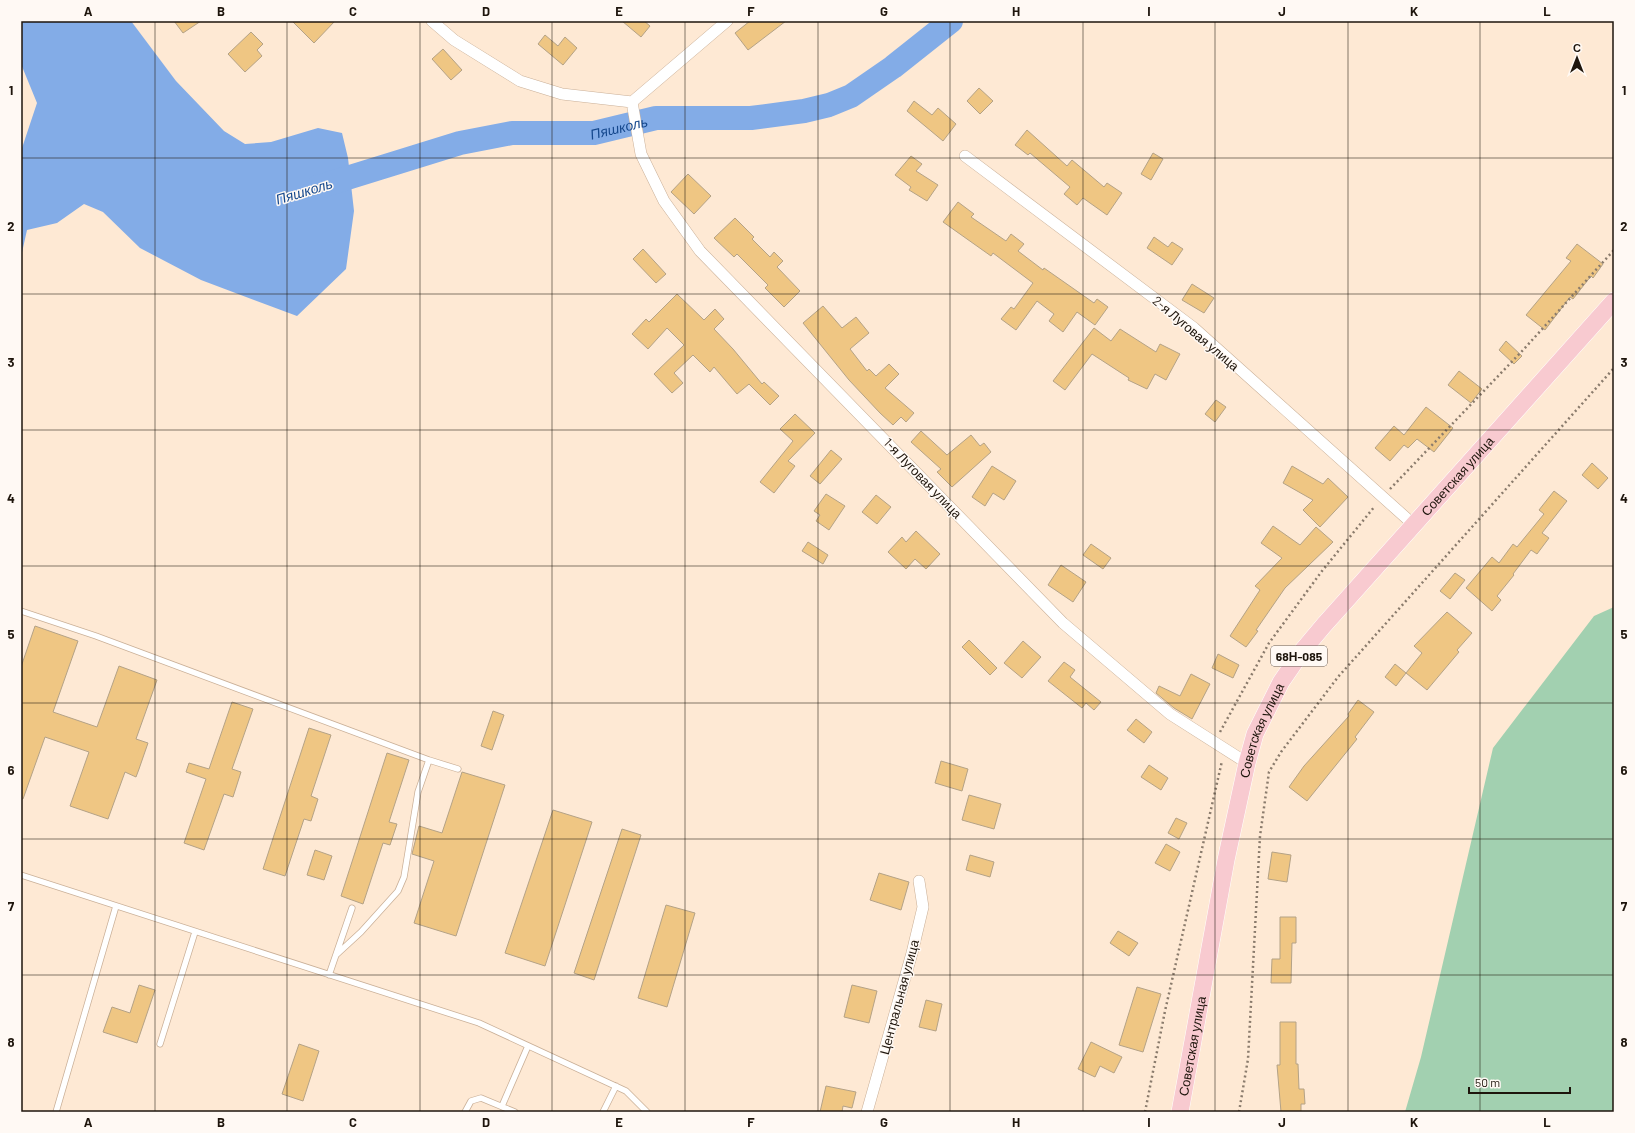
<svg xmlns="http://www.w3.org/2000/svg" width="1635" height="1133" font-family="Barlow,sans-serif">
<rect width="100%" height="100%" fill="#fee9d4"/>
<!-- green -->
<path fill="#a2d0b0" d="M 1614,607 L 1614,1112 L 1405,1112 L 1421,1057 L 1493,748 L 1594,616 Z"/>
<!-- water -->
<path fill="#83ace7" d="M 21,21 L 131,21 L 176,81 L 224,131 L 245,144 L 271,142 L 318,128 L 342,133 L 348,158 L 354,211 L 346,269 L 297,316 L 201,280 L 140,248 L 103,212 L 84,204 L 57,223 L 27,230 L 21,257 L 21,151 L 37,103 L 21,64 Z"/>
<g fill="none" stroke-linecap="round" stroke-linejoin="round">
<!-- river -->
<path stroke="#83ace7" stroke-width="24" id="s1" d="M 318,187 L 460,143 L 512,133 L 594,133 L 656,118 L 751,118 L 804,111 L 829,105 L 851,96 L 893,67 L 951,21"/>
</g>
<!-- building -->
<path fill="#efc683" stroke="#b4a286" d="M 174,21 L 201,21 L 183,33 Z
M 292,21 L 335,21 L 314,43 Z
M 622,21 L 644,21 L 650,26 L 641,37 Z
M 750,21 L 786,21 L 748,50 L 735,33 Z
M 251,32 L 263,44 L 257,50 L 262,56 L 245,72 L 228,54 Z
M 545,35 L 558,46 L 565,37 L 577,48 L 563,65 L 538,44 Z
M 443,49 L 462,70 L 451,80 L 432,59 Z
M 979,88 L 993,101 L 980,114 L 967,101 Z
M 914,101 L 932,115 L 938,108 L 956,124 L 943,141 L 907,111 Z
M 1027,130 L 1067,166 L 1072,160 L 1104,187 L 1107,183 L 1122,193 L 1107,215 L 1083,198 L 1077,205 L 1064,194 L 1070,187 L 1030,153 L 1028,155 L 1015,145 Z
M 1153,153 L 1163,159 L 1151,180 L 1141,174 Z
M 911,156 L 922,164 L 916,171 L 938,185 L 927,201 L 909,190 L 911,187 L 895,175 Z
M 688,174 L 711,196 L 694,214 L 671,192 Z
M 958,202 L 974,214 L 971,217 L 1006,241 L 1011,234 L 1024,244 L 1018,251 L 1043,270 L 1044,268 L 1094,303 L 1097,299 L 1108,307 L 1095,325 L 1077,312 L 1063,332 L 1049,321 L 1054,314 L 1037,301 L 1016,330 L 1001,319 L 1011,307 L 1014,309 L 1033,283 L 993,253 L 991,256 L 943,222 Z
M 735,218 L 754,237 L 752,239 L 770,257 L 774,252 L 783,261 L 777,267 L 800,291 L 784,307 L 765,288 L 768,285 L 737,254 L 734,257 L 714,238 Z
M 1154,237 L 1168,247 L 1172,242 L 1183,249 L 1172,265 L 1147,248 Z
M 1577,244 L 1603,264 L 1593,278 L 1591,276 L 1573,299 L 1570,297 L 1545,330 L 1526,315 L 1571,261 L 1566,258 Z
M 643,249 L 666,274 L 656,283 L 633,259 Z
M 1192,284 L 1214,298 L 1204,313 L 1182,300 Z
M 677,294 L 704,320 L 715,309 L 724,319 L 714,329 L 733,349 L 762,384 L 764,382 L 779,396 L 770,405 L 749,384 L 737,394 L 714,367 L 710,372 L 693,355 L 674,373 L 683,383 L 672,393 L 654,374 L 684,345 L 667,328 L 648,349 L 632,334 L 646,319 L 649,322 Z
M 823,306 L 842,328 L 856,317 L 869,333 L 850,349 L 867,371 L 869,369 L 876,376 L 889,364 L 899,374 L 885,388 L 914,413 L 906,422 L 901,417 L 893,425 L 880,413 L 849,380 L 803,323 Z
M 1094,328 L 1111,341 L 1120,329 L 1156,352 L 1160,344 L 1180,354 L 1166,380 L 1155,374 L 1147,389 L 1128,380 L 1129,378 L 1092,354 L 1065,390 L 1053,381 Z
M 1506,341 L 1522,356 L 1514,364 L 1499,350 Z
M 1459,371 L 1482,389 L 1471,403 L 1448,385 Z
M 1216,400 L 1226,407 L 1215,422 L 1205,414 Z
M 1426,407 L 1453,428 L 1434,452 L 1417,439 L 1408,448 L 1404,445 L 1390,461 L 1375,448 L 1394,426 L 1404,435 Z
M 795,414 L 815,433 L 788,461 L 795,466 L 774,493 L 760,482 L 793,441 L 780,429 Z
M 921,431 L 947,455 L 971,435 L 980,446 L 984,443 L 991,452 L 952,487 L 937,472 L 941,469 L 911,442 Z
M 831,450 L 842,459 L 820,484 L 810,476 Z
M 1592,463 L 1608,478 L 1598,489 L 1582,475 Z
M 992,466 L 1016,481 L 1004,500 L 993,493 L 985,506 L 972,497 Z
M 1292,466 L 1323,484 L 1328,478 L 1348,497 L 1320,527 L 1303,510 L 1313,500 L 1283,483 Z
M 1554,491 L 1567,501 L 1542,533 L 1549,538 L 1537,554 L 1531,550 L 1513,574 L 1514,575 L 1497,596 L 1501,600 L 1492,611 L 1466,588 L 1492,557 L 1499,563 L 1513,544 L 1517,547 L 1544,514 L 1539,510 Z
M 826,494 L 845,506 L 829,530 L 816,521 L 820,515 L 814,511 Z
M 876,495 L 891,507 L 877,524 L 862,512 Z
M 1273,526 L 1300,545 L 1316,527 L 1333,542 L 1285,588 L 1256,630 L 1258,631 L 1246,647 L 1230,636 L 1260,590 L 1255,586 L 1282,558 L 1261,543 Z
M 916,531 L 940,554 L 926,569 L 915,559 L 906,569 L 888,552 L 902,537 L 906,542 Z
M 808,542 L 828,555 L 823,564 L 802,551 Z
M 1091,544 L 1111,558 L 1103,569 L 1083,555 Z
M 1061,565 L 1086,582 L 1073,602 L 1048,585 Z
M 1455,573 L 1465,580 L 1450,599 L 1440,591 Z
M 1447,612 L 1472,633 L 1457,650 L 1459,652 L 1427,690 L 1406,673 L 1422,653 L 1414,646 Z
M 35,626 L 78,641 L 53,712 L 97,727 L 119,666 L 157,680 L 136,739 L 148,743 L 139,769 L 136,777 L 125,772 L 108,819 L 70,806 L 89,752 L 45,737 L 23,799 L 21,799 L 21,667 Z
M 969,640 L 997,668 L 990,675 L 962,647 Z
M 1023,641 L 1041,657 L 1022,678 L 1004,663 Z
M 1218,654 L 1239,665 L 1233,678 L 1212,668 Z
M 1064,662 L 1075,670 L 1070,677 L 1101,702 L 1094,710 L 1086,703 L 1082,708 L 1048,681 Z
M 1395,664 L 1406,673 L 1396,686 L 1385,677 Z
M 1191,674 L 1210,684 L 1192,719 L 1174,708 L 1156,693 L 1159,686 L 1180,696 Z
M 1358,700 L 1374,712 L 1355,737 L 1357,739 L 1307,801 L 1289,787 L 1304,766 L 1349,716 L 1348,714 Z
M 232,702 L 253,709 L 232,769 L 241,772 L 233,797 L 224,794 L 204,850 L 184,843 L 206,779 L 186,772 L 189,763 L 209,769 Z
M 493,711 L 504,715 L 492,750 L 481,746 Z
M 1136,719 L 1152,732 L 1144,743 L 1127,730 Z
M 309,728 L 331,735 L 311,796 L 318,799 L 311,821 L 304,819 L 285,876 L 263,869 Z
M 387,753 L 409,760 L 389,822 L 397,824 L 390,845 L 383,843 L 363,904 L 341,896 Z
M 941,761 L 968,769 L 962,791 L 935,783 Z
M 1149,765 L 1168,778 L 1161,790 L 1141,777 Z
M 462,772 L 505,785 L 456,936 L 414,923 L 434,861 L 412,854 L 419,826 L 442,833 Z
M 969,795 L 1001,804 L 994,829 L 962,820 Z
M 553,810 L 592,822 L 545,966 L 505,953 Z
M 1176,818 L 1187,823 L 1179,839 L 1168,833 Z
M 622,829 L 641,835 L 594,980 L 574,973 Z
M 1166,844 L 1180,852 L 1170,871 L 1155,863 Z
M 315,850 L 332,856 L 324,880 L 307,875 Z
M 1272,852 L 1291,855 L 1287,882 L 1268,879 Z
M 970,855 L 994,862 L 990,877 L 966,870 Z
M 879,873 L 909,882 L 901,910 L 870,900 Z
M 666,905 L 695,913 L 667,1007 L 638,998 Z
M 1280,917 L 1296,917 L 1296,943 L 1292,943 L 1291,983 L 1271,983 L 1272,959 L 1280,959 Z
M 1118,931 L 1138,943 L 1129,956 L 1110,943 Z
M 139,985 L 155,990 L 137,1043 L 103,1032 L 112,1007 L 130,1013 Z
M 852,985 L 877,991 L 869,1023 L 844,1017 Z
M 1137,987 L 1161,994 L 1143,1052 L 1119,1045 Z
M 926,1000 L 942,1004 L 936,1031 L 919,1027 Z
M 1280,1022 L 1296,1022 L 1296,1064 L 1298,1064 L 1299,1089 L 1304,1089 L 1305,1104 L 1301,1104 L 1301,1112 L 1281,1112 L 1277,1065 L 1280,1065 Z
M 1091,1042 L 1122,1057 L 1114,1073 L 1100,1066 L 1095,1077 L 1078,1069 Z
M 299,1044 L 319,1051 L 303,1101 L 282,1094 Z
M 826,1086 L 856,1092 L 852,1108 L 843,1106 L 842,1112 L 820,1112 Z"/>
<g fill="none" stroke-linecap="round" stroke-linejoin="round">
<!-- service casing -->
<g stroke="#cab098" stroke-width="7">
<path id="service" d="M 21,611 L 96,636 L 429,760 L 418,792 L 404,877 L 398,891 L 361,932 L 336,955
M 429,760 L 458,769
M 21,875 L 479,1023 L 626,1091 L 647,1112
M 329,975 L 352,908
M 160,1044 L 195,932
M 502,1106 L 528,1046
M 56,1112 L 116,906
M 465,1112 L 471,1101 L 481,1098 L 515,1112
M 603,1112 L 616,1086"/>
</g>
<!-- minor casing -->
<g stroke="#cab098" stroke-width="12">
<path id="minor" d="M 432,21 L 454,40 L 520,81 L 562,94 L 632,102
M 632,102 L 641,154 L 664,201 L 700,251 L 1063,623 L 1170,714 L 1247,763
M 632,102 L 727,21
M 965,156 L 1194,328 L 1414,525
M 867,1112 L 912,953 L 923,907 L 919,881"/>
</g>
<!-- primary casing -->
<g stroke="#fff" stroke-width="18">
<g id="primary">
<path id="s2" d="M 1180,1112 L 1226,860 L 1247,763 L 1255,734 L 1281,682 L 1303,650 L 1324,625 L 1614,301"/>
</g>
</g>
<!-- path -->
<path stroke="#8a7b6c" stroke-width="2.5" stroke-dasharray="2 3" stroke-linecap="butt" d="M 1390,489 L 1524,349 L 1614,250
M 1220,732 L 1269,643 L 1322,571 L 1375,506
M 1145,1112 L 1165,1011 L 1222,761
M 1239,1112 L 1248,1059 L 1260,836 L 1269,772 L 1281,752 L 1338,677 L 1614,368"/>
<!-- service -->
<use href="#service" stroke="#fff" stroke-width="5.5"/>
<!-- minor -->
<use href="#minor" stroke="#fff" stroke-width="11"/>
<!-- primary -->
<use href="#primary" stroke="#f8cad0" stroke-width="17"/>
</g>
<!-- grid -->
<path fill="none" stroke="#1e150c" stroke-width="1" stroke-opacity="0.55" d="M 155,21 L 155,1112M 287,21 L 287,1112M 420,21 L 420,1112M 552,21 L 552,1112M 685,21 L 685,1112M 818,21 L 818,1112M 950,21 L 950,1112M 1083,21 L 1083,1112M 1215,21 L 1215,1112M 1348,21 L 1348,1112M 1480,21 L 1480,1112M 21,158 L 1614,158M 21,294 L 1614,294M 21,430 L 1614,430M 21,566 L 1614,566M 21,703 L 1614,703M 21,839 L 1614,839M 21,975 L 1614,975"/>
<g text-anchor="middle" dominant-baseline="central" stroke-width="3" stroke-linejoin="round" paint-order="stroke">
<!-- shield labels -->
<rect fill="#fff9f4" stroke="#625952" stroke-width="1" x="1271" y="646" width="56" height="20" rx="3"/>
<g font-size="12" font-weight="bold" fill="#1e150c">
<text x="1299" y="656">68Н-085</text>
</g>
<!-- street labels -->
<g font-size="13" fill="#1e150c" stroke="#fff9f4">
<text transform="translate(1196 333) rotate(40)">2-я Луговая улица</text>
<text stroke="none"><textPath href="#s2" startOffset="715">Советская улица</textPath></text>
<text transform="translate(923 478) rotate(46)">1-я Луговая улица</text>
<text stroke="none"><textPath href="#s2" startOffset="391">Советская улица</textPath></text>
<text transform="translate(899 997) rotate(-75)">Центральная улица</text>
<text stroke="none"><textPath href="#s2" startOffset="67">Советская улица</textPath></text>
</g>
<!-- water labels -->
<g font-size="14" font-style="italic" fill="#15488d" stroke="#fff9f4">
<text stroke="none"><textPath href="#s1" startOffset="309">Пяшколь</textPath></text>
<text transform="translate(304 191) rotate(-17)">Пяшколь</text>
</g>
</g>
<!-- border -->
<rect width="1635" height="1133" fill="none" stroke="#fff9f4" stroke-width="44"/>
<!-- north arrow -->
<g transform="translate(1577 58)" stroke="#fff9f4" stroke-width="3" paint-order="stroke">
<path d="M0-3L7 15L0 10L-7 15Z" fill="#1e150c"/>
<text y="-6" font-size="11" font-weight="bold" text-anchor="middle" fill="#1e150c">С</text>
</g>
<!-- scale -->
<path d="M1469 1087v6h101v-6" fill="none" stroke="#1e150c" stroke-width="2"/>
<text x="1475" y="1087" font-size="12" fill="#1e150c" stroke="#fff9f4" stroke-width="3" paint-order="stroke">50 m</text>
<rect x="22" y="22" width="1591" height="1089" fill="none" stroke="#1e150c" stroke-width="1.5"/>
<g font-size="13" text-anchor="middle" font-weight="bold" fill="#1e150c">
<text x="88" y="16">A</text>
<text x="221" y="16">B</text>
<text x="353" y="16">C</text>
<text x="486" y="16">D</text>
<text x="619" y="16">E</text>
<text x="751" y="16">F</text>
<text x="884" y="16">G</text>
<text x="1016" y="16">H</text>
<text x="1149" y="16">I</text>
<text x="1282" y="16">J</text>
<text x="1414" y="16">K</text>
<text x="1547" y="16">L</text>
<text x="11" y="95">1</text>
<text x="1624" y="95">1</text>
<text x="11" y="231">2</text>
<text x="1624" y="231">2</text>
<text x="11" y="367">3</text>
<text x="1624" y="367">3</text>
<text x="11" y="503">4</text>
<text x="1624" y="503">4</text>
<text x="11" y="639">5</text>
<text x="1624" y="639">5</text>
<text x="11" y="775">6</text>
<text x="1624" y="775">6</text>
<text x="11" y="911">7</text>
<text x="1624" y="911">7</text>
<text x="11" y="1047">8</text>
<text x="1624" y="1047">8</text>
<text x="88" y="1127">A</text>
<text x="221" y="1127">B</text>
<text x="353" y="1127">C</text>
<text x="486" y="1127">D</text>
<text x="619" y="1127">E</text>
<text x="751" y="1127">F</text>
<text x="884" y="1127">G</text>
<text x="1016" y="1127">H</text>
<text x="1149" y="1127">I</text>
<text x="1282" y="1127">J</text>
<text x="1414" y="1127">K</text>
<text x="1547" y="1127">L</text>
</g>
</svg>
